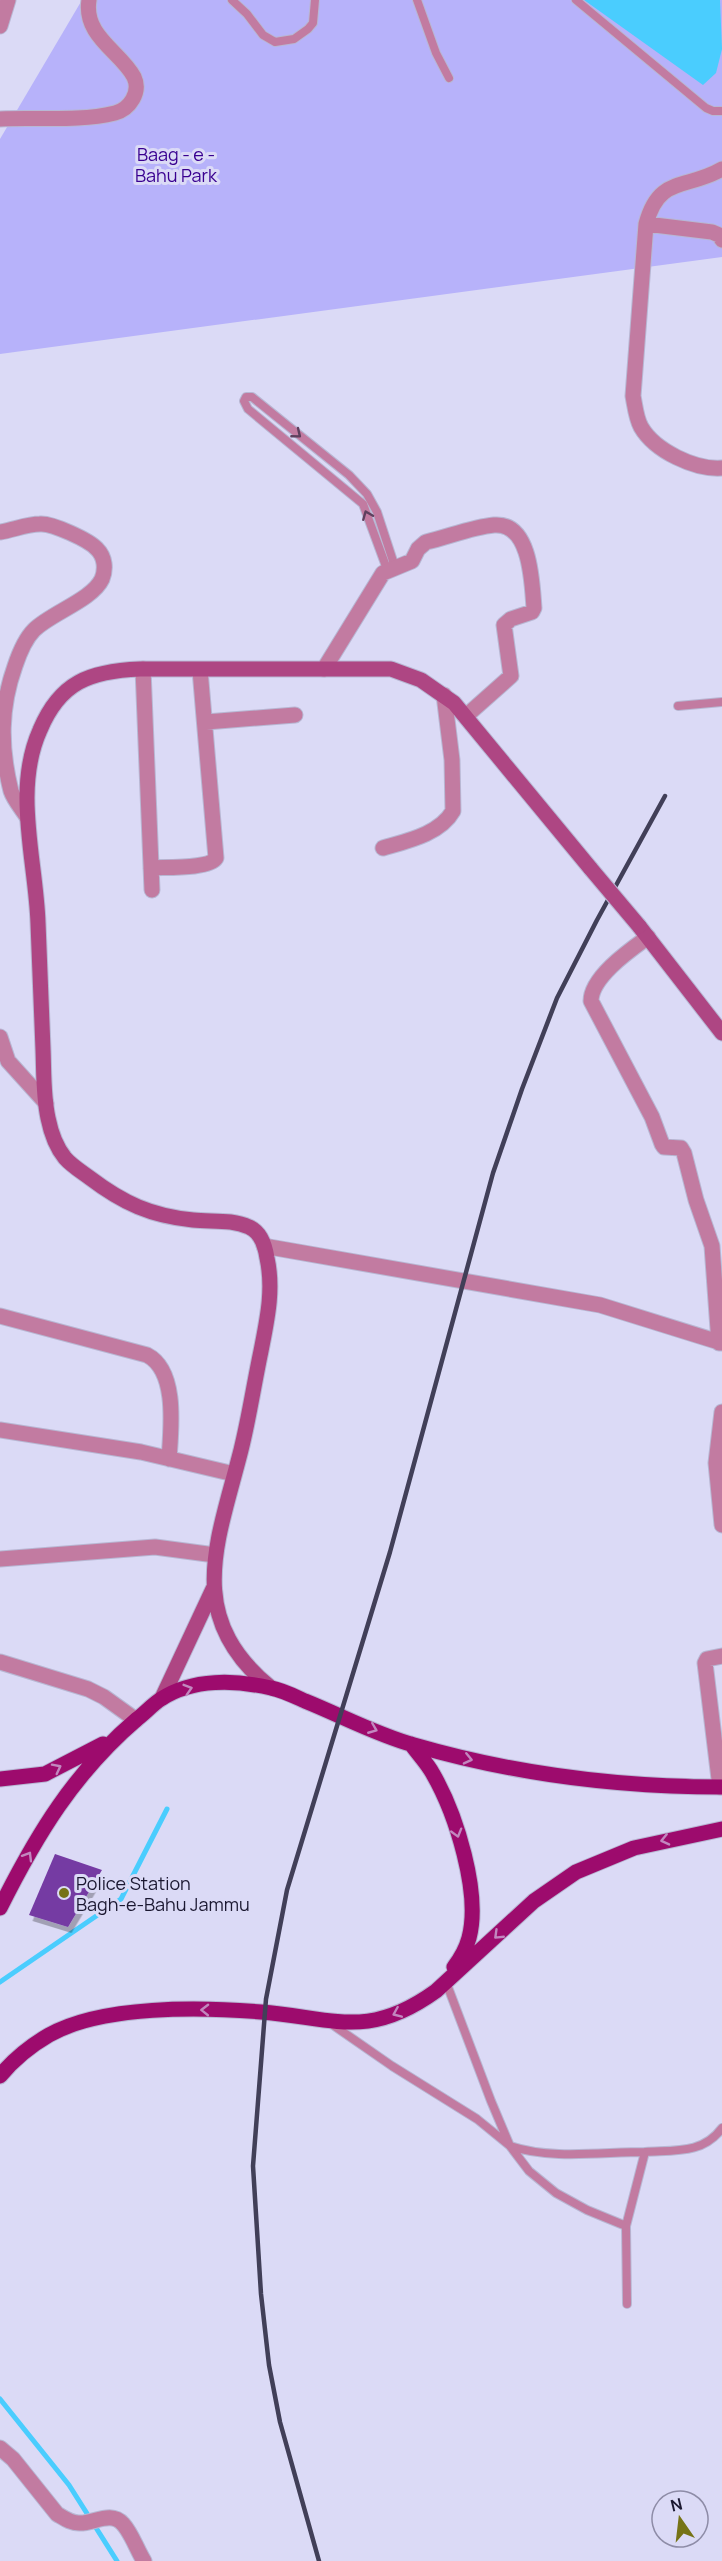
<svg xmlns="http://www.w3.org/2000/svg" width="722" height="2561" font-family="Manrope,sans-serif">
<defs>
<filter id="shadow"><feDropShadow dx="3.5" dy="6" stdDeviation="0" flood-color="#0004"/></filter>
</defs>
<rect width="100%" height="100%" fill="#dbdaf6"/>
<!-- green -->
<path fill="#b7b2fa" d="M 82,0 L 722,0 L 722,257 L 0,354 L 0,139 Z"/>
<!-- water -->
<path fill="#4acdfe" d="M 584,0 L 720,0 L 722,49 L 716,73 L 703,85 Z"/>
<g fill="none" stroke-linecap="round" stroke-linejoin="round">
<!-- stream -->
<path stroke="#4acdfe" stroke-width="5" d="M 0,1982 L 121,1899 L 167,1809
M 0,2399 L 69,2485 L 117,2561"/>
</g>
<!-- building -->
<path fill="#753ba3" filter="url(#shadow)" d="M 55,1854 L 102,1870 L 68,1927 L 29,1915 Z"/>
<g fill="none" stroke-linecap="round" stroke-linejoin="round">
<!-- service casing -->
<g stroke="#b8b7d3" stroke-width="10">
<path id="service" d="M 232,0 L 247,14 L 263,35 L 275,42 L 294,39 L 308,29 L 313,23 L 315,0
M 417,0 L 436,53 L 449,78
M 576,0 L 706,108 L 713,111 L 722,111
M 387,569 L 363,504 L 248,409 L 244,401 L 246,397 L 252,397 L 349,475 L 367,494 L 377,512 L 395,567
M 678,706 L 722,702
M 446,1982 L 491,2101 L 510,2146 C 552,2160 602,2152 645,2152
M 330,2023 L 392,2066 L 477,2119 L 510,2146 L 529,2171 L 556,2193 L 587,2210 L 626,2226 L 645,2152 C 675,2150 703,2154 722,2128
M 626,2226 L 627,2304"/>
</g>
<!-- minor casing -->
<g stroke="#b8b7d3" stroke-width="17">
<path id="minor" d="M 0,26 L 8,0
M 0,119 C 38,117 78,122 115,113 C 130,109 141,92 134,77 C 121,52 83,36 89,0
M 722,169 C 686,190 659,175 646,224 L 633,396 C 635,406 636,418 641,427 C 655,451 695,470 722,468
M 646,224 L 712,232 L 719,235 L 722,240
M 0,532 C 13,530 27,524 40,524 C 52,523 89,540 97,549 C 105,557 106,569 102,579 C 92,600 51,613 34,630 C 25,639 19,654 15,666 C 0,708 0,747 11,791 C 14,800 22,809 27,817
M 143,669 L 152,890
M 324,669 L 383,573 L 412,561 L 418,549 L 426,542 C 448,537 472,527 494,525 C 531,522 532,583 534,608 L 532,612 L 511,619 L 504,625 L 511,676 L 466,716
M 206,722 L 295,715
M 383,848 C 407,841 440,834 453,811 L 452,760 L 444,695
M 151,868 C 165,867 209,869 216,858 L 200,670
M 648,937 C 630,950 591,977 591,1001 L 652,1117 L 662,1144 L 664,1147 L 681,1148 L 684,1153 L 696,1200 L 712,1246 L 719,1343
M 0,1037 L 8,1061 L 46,1103
M 264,1246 L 600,1305 L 722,1343
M 0,1316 L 147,1355 C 178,1371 171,1429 169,1459
M 722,1412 L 716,1463 L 722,1525
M 0,1430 L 141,1452 L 234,1474
M 0,1559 L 155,1547 L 215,1555
M 0,1662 L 88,1689 L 104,1697 L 136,1720
M 720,1787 L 705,1663 L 707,1659 L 722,1656
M 0,2448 L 13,2459 L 57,2514 C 64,2518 70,2523 79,2523 C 93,2524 111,2510 123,2524 C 132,2534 137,2550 144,2561"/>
</g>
<!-- secondary casing -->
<g stroke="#b8b7d3" stroke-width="17">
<path id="secondary" d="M 639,926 L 722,1033
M 270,1687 C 183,1616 218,1541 241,1450 C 249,1418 254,1384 261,1351 C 267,1320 274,1290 267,1258 C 265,1245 261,1232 249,1227 C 232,1219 212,1222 193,1220 C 151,1216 123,1203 90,1178 C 82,1172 72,1166 65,1158 C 56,1147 51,1133 48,1118 C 43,1095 44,1073 43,1049 C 41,1007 40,965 38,923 C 36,861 13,790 40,730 C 60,682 90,671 140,669 L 391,669 L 421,680 L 454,703 L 591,869
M 162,1698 L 213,1589"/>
</g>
<!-- primary casing -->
<g stroke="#b8b7d3" stroke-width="17">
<path id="primary" d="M 411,1744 C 418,1754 427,1763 433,1774 C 456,1814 481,1893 469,1938 C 466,1949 461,1958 454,1967
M 0,1779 L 45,1774 L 103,1744
M 0,1908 C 37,1834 74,1773 137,1719 C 145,1713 153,1704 161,1699 C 193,1678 236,1680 271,1688 C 282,1690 294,1696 305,1701 C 340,1715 377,1735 414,1745 C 514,1774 618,1787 722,1787
M 0,2076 C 14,2059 30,2046 49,2035 C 102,2005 201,2007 261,2012 C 334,2018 368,2040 436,1991 L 534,1901 L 576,1872 L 634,1848 L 722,1829"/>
</g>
<!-- service -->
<use href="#service" stroke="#c27ba1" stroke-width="8"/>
<!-- minor -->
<use href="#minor" stroke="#c27ba1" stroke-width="15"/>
<!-- secondary -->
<use href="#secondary" stroke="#ae4683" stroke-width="15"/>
<!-- primary -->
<use href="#primary" stroke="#9d0b6d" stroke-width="15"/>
<!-- rail -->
<path stroke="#413f58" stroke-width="4.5" d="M 319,2561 L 280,2422 L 269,2365 L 261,2294 L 253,2166 L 266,1999 L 287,1890 L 390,1552 L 493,1173 L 522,1089 L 557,998 L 597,920 L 665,796"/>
<!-- secondary-bridge casing -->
<g stroke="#b8b7d3" stroke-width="17" stroke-linecap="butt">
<path id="secondary-bridge" d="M 591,869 L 639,926"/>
</g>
<!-- secondary-bridge -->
<use href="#secondary-bridge" stroke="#ae4683" stroke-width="15"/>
</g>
<!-- one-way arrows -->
<defs><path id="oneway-chevron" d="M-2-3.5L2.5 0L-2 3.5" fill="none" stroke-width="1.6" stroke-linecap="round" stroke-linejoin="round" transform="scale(1.5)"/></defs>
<g stroke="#5e405e">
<use href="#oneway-chevron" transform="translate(297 434) rotate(39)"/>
<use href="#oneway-chevron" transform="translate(367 515) rotate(-112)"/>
</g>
<g stroke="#c287bf">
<use href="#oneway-chevron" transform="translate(188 1689) rotate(-17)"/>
<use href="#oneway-chevron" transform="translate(373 1729) rotate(22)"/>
<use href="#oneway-chevron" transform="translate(468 1759) rotate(13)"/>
<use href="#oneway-chevron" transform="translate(57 1768) rotate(-27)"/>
<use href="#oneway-chevron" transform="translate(457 1833) rotate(74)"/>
<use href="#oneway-chevron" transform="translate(665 1840) rotate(167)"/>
<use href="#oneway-chevron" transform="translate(28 1856) rotate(-59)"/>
<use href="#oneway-chevron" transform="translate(498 1935) rotate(136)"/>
<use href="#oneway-chevron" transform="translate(205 2010) rotate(-179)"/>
<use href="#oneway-chevron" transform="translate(397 2013) rotate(157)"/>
</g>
<!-- markers -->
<circle fill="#767316" stroke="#dbdaf6" stroke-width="2" cx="64" cy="1893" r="6"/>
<g text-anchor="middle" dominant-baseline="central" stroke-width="6" stroke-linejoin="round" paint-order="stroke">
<!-- park labels -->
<g font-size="18" fill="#390090" stroke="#dbdaf6">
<text x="176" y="154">Baag - e -<tspan x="176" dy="21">Bahu Park</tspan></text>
</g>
<!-- poi labels -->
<g font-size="18" fill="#1b1831" stroke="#dbdaf6" text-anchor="start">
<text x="76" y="1883">Police Station<tspan x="76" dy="21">Bagh-e-Bahu Jammu</tspan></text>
</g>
</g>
<!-- north arrow -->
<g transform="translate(680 2519) rotate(346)"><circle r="28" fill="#dbdaf6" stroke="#8e8ca7" stroke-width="1.5"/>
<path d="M0-4.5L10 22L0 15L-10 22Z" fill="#767316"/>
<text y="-9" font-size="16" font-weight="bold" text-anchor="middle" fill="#1b1831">N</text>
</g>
</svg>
